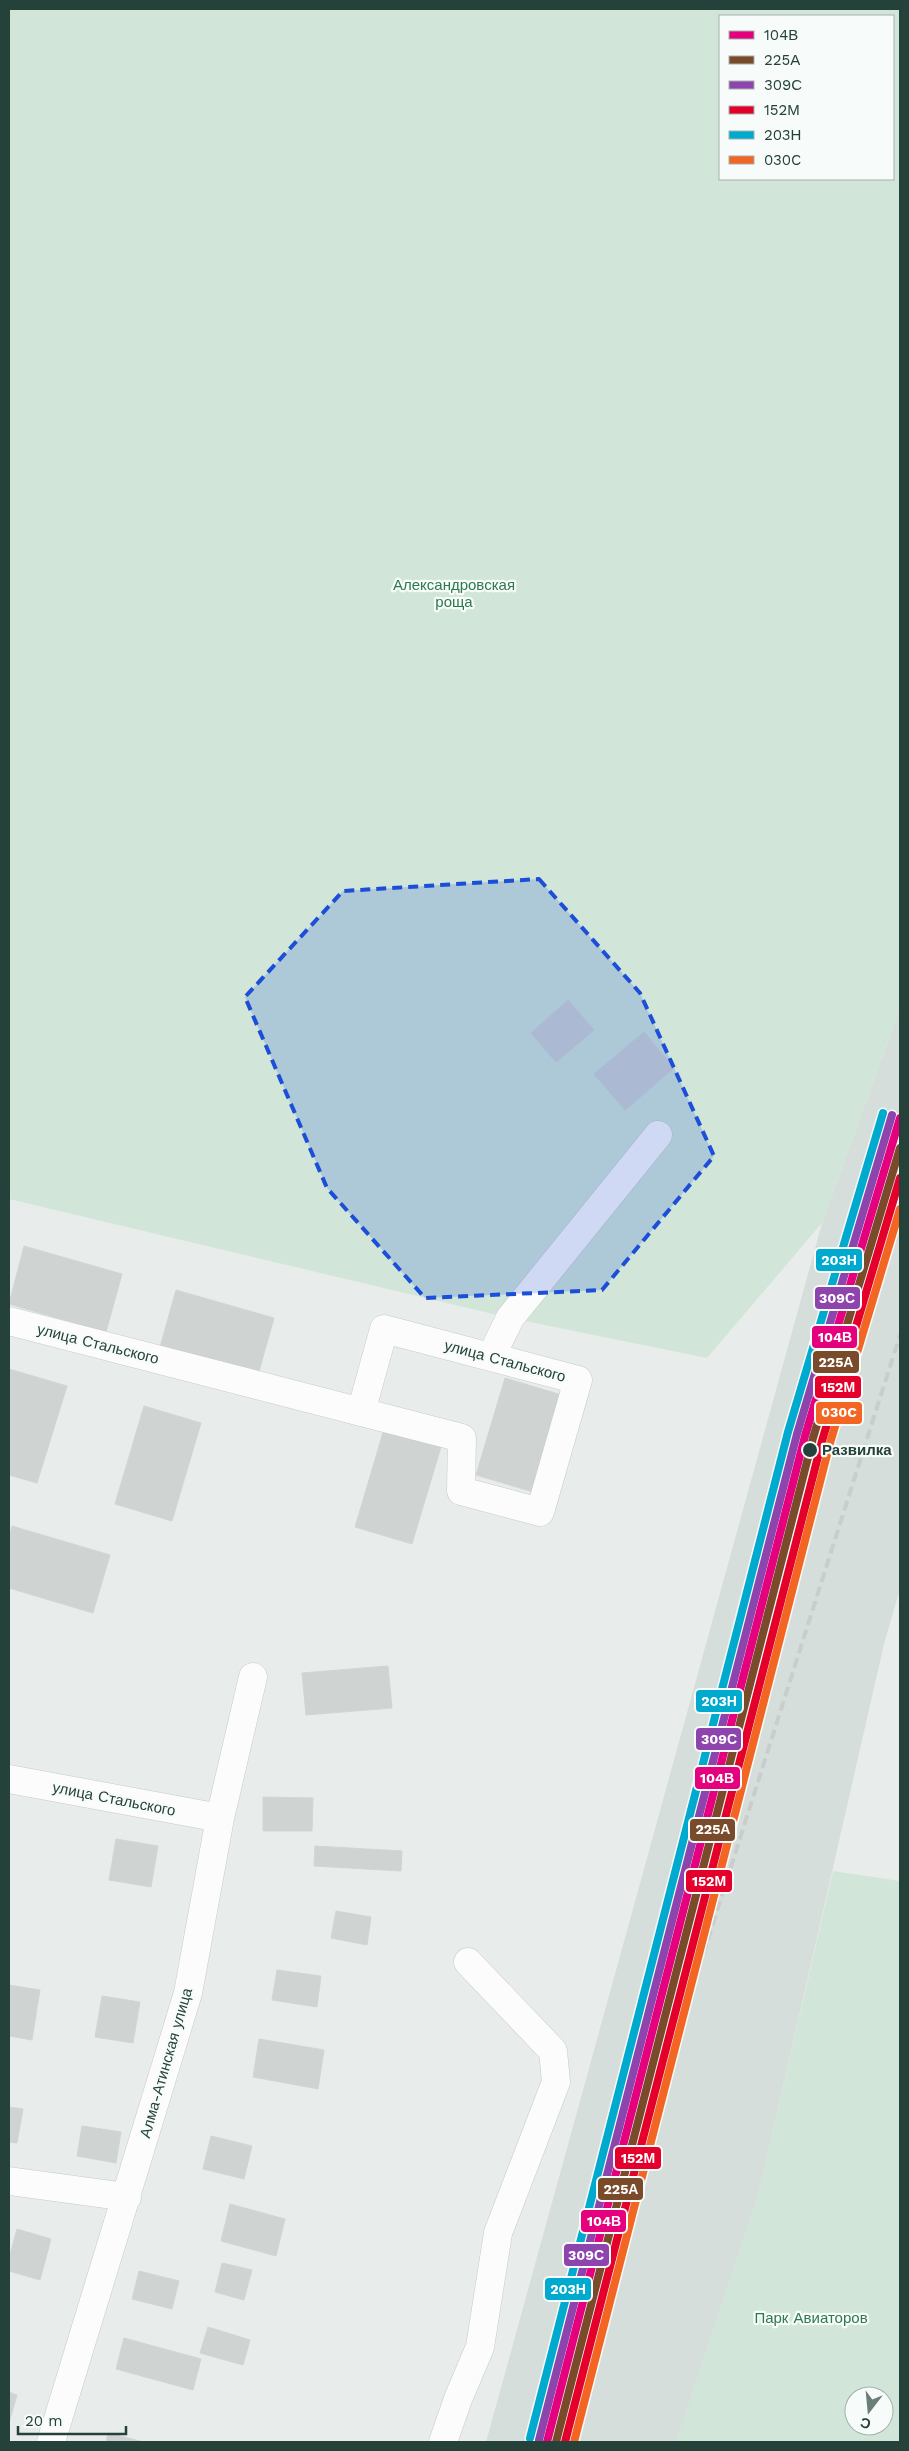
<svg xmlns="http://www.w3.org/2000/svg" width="909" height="2451" font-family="'Work Sans',sans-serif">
<rect width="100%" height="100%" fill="#e8edeb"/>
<!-- built -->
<path fill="#d6dedb" d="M 900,1008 L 900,1589 L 884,1644 L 702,2442 L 486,2442 L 822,1223 Z"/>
<!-- green -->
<path fill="#d1e6d8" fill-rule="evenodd" d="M 9,9 L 900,9 L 900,1008 L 822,1223 L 707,1358 L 510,1318 L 9,1199 ZM 720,16 L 893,16 L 893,179 L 720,179 Z
M 833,1871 L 900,1881 L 900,2442 L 676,2442 L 759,2191 ZM 854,2396 L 884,2396 L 884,2426 L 854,2426 Z"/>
<!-- building -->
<path fill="#cfd4d2" stroke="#d1d6d4" d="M 568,1000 L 594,1030 L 556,1062 L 531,1033 Z
M 644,1032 L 674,1068 L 625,1110 L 594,1074 Z
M 24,1246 L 122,1274 L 106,1332 L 9,1304 Z
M 176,1290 L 274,1318 L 258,1375 L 160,1347 Z
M 9,1369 L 67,1386 L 37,1483 L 9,1475 Z
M 505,1378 L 562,1395 L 533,1492 L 476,1475 Z
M 144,1406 L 201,1423 L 172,1521 L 115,1504 Z
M 384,1429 L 441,1447 L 412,1544 L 355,1527 Z
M 12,1526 L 110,1555 L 93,1613 L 9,1588 L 9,1538 Z
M 388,1666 L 392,1708 L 306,1715 L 302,1673 Z
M 263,1797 L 313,1798 L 312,1831 L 263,1831 Z
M 116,1839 L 158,1846 L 151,1887 L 109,1880 Z
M 315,1846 L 402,1851 L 401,1871 L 314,1866 Z
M 336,1911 L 371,1917 L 367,1945 L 331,1938 Z
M 277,1970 L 321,1976 L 317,2007 L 272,2000 Z
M 9,1985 L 40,1990 L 32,2040 L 9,2036 Z
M 102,1996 L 140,2002 L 133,2043 L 95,2037 Z
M 259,2039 L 324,2050 L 318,2089 L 253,2077 Z
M 9,2107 L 23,2109 L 17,2143 L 9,2142 Z
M 82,2126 L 121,2132 L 116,2163 L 77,2156 Z
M 211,2136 L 252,2146 L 244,2179 L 203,2169 Z
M 230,2204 L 285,2219 L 276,2256 L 221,2241 Z
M 17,2229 L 51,2239 L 40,2280 L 9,2271 L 9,2258 Z
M 222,2263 L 252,2270 L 244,2300 L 215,2292 Z
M 139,2271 L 179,2281 L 172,2309 L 132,2299 Z
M 208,2327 L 250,2340 L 243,2365 L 200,2353 Z
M 124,2338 L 201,2359 L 193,2390 L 116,2369 Z
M 9,2392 L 17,2395 L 9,2423 Z
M 108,2433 L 144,2442 L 106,2442 Z"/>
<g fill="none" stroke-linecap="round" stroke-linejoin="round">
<!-- minor casing -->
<g stroke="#c5cac8" stroke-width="29">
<path id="minor" d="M 9,1321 L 462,1438 L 461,1491 L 540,1512 L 578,1380 L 384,1329 L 361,1412
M 491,1357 L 510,1318 L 658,1135
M 9,1779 L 220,1818
M 9,2181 L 127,2197
M 51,2442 L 188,1993 L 220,1818 L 253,1677
M 443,2442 L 458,2399 L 480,2347 L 498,2233 L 556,2082 L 553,2051 L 468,1962"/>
</g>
<!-- minor -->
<use href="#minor" stroke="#fcfcfc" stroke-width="28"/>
<!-- rail -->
<path stroke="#c9cdcc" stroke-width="4" stroke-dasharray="10 5" stroke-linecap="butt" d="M 667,2068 L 900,1335"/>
<!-- rail-1 casing -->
<g stroke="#f7fbf9" stroke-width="11">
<path id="rail-1" d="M 547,2442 L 805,1436 L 900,1118"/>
</g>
<!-- rail-2 casing -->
<g stroke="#f7fbf9" stroke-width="11">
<path id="rail-2" d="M 556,2442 L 813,1438 L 900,1148"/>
</g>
<!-- rail-3 casing -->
<g stroke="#f7fbf9" stroke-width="11">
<path id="rail-3" d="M 539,2440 L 797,1434 L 892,1115"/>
</g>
<!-- rail-4 casing -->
<g stroke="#f7fbf9" stroke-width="11">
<path id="rail-4" d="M 565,2442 L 822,1441 L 900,1178"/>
</g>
<!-- rail-5 casing -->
<g stroke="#f7fbf9" stroke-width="11">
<path id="rail-5" d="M 530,2438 L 788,1432 L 883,1113"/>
</g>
<!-- rail-6 casing -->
<g stroke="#f7fbf9" stroke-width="11">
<path id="rail-6" d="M 574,2442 L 830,1443 L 900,1209"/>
</g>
<!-- rail-1 -->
<use href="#rail-1" stroke="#e5007d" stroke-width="8"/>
<!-- rail-2 -->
<use href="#rail-2" stroke="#7a4b2a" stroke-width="8"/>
<!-- rail-3 -->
<use href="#rail-3" stroke="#8e44ad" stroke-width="8"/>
<!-- rail-4 -->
<use href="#rail-4" stroke="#e4002b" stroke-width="8"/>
<!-- rail-5 -->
<use href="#rail-5" stroke="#00a9ce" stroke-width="8"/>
<!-- rail-6 -->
<use href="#rail-6" stroke="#f26522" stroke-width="8"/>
</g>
<!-- marked area -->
<path fill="#1d4ed8" fill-opacity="0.2" stroke="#1d4ed8" stroke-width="4" stroke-dasharray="10 6" stroke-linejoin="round" d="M 539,879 L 640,993 L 714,1156 L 602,1290 L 425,1298 L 327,1188 L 245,997 L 343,891 Z"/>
<!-- markers -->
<circle fill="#24423a" stroke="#f7fbf9" stroke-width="2" cx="810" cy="1450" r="8"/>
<g text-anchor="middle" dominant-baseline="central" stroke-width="4.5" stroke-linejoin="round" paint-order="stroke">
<!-- park labels -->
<g font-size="15" fill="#2d7a4b" stroke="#f7fbf9">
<text x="454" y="585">Александровская<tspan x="454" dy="17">роща</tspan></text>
<text x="811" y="2318">Парк Авиаторов</text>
</g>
<!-- street labels -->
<g font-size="15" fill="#24423a" stroke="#f7fbf9">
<text transform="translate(98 1344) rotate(14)">улица Стальского</text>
<text transform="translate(505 1361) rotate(15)">улица Стальского</text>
<text transform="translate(114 1799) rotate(11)">улица Стальского</text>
<text transform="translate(166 2063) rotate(-74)">Алма-Атинская улица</text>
</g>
<!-- stop labels -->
<g font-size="15" font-weight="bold" fill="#24423a" stroke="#f7fbf9" text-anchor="start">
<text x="822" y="1450">Развилка</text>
</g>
</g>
<g stroke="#f7fbf9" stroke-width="2">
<rect x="815" y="1248" width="48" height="24" rx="5" fill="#00a9ce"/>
<rect x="814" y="1286" width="47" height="24" rx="5" fill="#8e44ad"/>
<rect x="811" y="1325" width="47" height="24" rx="5" fill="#e5007d"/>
<rect x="812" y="1350" width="48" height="24" rx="5" fill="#7a4b2a"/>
<rect x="814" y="1375" width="48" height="24" rx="5" fill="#e4002b"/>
<rect x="815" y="1401" width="48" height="24" rx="5" fill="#f26522"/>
<rect x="695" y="1689" width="48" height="24" rx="5" fill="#00a9ce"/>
<rect x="695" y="1727" width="47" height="24" rx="5" fill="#8e44ad"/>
<rect x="694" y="1766" width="47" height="24" rx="5" fill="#e5007d"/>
<rect x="689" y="1818" width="47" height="24" rx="5" fill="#7a4b2a"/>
<rect x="685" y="1869" width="48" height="24" rx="5" fill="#e4002b"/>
<rect x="614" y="2146" width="48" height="24" rx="5" fill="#e4002b"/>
<rect x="597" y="2177" width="47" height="24" rx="5" fill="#7a4b2a"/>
<rect x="580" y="2209" width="47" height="24" rx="5" fill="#e5007d"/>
<rect x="563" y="2243" width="47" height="24" rx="5" fill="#8e44ad"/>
<rect x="544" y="2277" width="48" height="24" rx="5" fill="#00a9ce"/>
</g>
<g font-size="14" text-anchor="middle" font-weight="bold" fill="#fff">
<text x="839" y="1265">203Н</text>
<text x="837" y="1303">309С</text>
<text x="835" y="1342">104В</text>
<text x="836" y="1367">225А</text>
<text x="838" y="1392">152М</text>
<text x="839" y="1417">030C</text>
<text x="719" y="1706">203Н</text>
<text x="719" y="1744">309С</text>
<text x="717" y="1783">104В</text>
<text x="713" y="1834">225А</text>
<text x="709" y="1886">152М</text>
<text x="638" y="2163">152М</text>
<text x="621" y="2194">225А</text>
<text x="604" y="2226">104В</text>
<text x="586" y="2260">309С</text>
<text x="568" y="2294">203Н</text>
</g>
<!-- border -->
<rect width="909" height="2451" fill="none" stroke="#24423a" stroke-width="20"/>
<!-- legend -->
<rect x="719" y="15" width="175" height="165" fill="#f7fbf9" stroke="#a3b1ad"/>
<rect x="729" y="31" width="25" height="8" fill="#e5007d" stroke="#a3b1ad"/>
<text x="764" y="40" font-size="15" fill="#24423a">104В</text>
<rect x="729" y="56" width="25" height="8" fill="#7a4b2a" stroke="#a3b1ad"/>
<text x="764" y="65" font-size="15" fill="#24423a">225А</text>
<rect x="729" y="81" width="25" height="8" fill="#8e44ad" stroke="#a3b1ad"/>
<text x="764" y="90" font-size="15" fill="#24423a">309С</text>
<rect x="729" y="106" width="25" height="8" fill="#e4002b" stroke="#a3b1ad"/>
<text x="764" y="115" font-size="15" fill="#24423a">152М</text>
<rect x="729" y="131" width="25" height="8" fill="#00a9ce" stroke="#a3b1ad"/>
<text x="764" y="140" font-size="15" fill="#24423a">203Н</text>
<rect x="729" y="156" width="25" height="8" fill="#f26522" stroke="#a3b1ad"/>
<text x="764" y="165" font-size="15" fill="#24423a">030C</text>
<!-- north arrow -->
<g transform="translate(869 2411) rotate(196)"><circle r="24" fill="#f7fbf9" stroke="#a3b1ad"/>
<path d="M0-4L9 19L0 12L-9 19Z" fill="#697e78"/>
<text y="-8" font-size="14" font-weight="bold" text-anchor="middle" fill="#24423a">С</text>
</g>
<!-- scale -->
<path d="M18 2426v8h108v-8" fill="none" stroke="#24423a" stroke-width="2.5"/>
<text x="25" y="2426" font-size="15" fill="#24423a" stroke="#f7fbf9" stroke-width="4" paint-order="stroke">20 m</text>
</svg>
